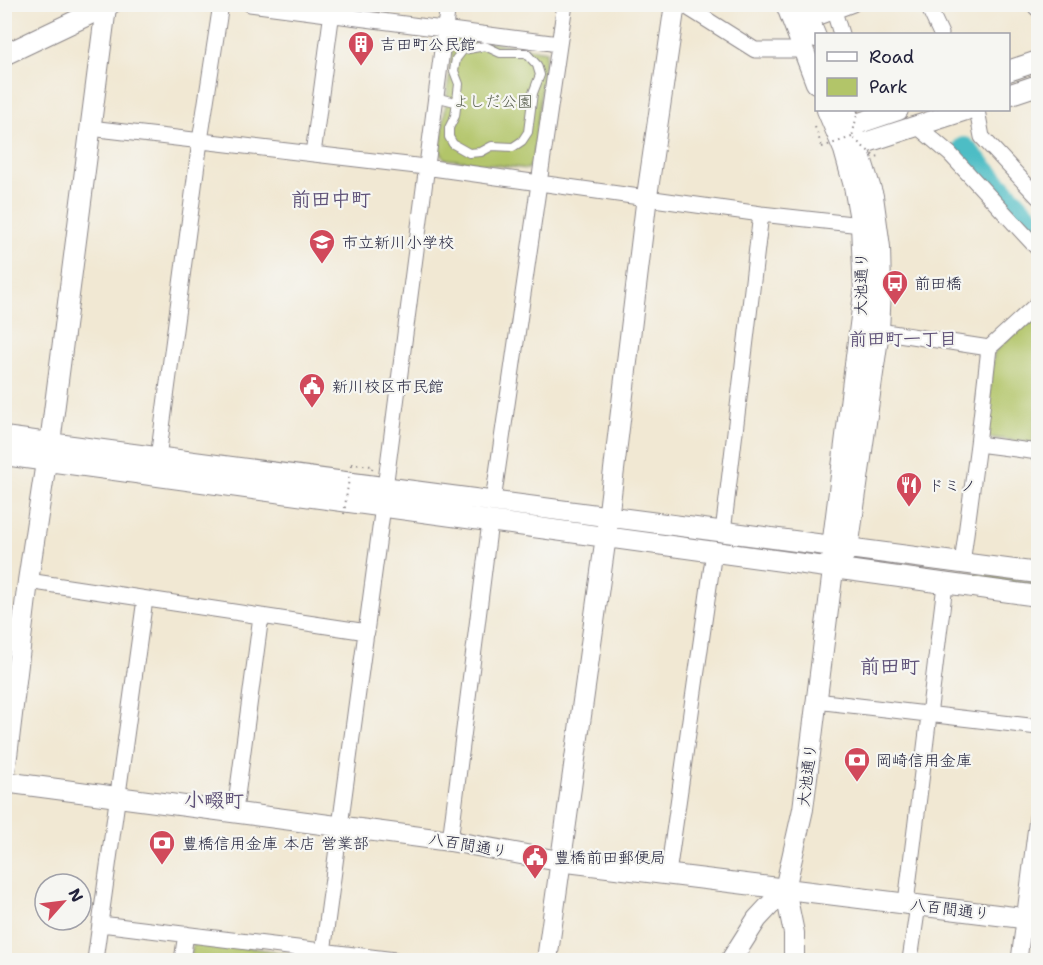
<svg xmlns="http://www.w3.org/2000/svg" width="1043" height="965" font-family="'Shantell Sans','Klee One',sans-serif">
<rect width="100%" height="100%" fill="#f6f6f2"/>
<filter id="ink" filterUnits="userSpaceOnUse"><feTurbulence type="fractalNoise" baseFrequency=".0167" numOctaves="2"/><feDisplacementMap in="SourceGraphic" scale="12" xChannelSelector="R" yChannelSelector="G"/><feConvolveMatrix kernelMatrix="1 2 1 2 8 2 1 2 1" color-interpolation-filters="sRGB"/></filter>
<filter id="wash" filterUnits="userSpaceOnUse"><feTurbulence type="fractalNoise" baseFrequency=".008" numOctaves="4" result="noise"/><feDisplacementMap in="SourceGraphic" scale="24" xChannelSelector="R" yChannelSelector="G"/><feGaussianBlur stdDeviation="1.35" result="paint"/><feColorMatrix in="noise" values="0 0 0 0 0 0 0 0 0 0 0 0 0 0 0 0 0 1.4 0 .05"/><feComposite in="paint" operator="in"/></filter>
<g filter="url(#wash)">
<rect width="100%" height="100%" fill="#f1e8d3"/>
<!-- green -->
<path fill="#b2c569" stroke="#6a7452" stroke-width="1.5" d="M 454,37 L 546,51 L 533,162 L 528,169 L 445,159 L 440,151 Z
M 1031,317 L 1038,325 L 1038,404 L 1033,443 L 985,437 L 994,352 Z
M 918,565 L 1038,583 L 1038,586 L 957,576 Z
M 198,940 L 312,957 L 315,960 L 190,960 L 193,945 Z"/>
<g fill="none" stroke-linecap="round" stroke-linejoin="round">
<!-- river -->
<path stroke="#4ebdc5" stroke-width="24" d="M 964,149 L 1038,229"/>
</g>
</g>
<g filter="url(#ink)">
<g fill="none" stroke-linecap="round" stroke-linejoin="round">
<!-- service casing -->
<g stroke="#8a8587" stroke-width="10">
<path id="service" d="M 485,46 L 500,53 L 526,53 L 537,65 L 540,75 L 533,93 L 528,132 L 522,141 L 513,147 L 492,146 L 481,152 L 469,153 L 453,144 L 449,137 L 449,128 L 455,116 L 459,84 L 454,71 L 456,59 L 463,50 Z
M 435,97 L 455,102"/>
</g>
<!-- minor casing -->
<g stroke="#8a8587" stroke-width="17">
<path id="minor" d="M 250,4 L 559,44
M 682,4 L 755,50 L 803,50
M 927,4 L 941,34
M 834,11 L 841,34
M 810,20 L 853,4
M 977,110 L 982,137 L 1038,197
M 916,125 L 950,154 L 1038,249
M 90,128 L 425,167 L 761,214 L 861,225
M 313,154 L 333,4
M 879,331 L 989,348 L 1038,303
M 989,348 L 978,444 L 1038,452
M 158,458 L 200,141 L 221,4
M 385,488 L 448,4
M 493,501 L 565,4
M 723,532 L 761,214
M 962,564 L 978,444
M 28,581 L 367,632
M 816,701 L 1038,727
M 235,811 L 261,616
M 450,841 L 490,522
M 668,874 L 714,551
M 906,903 L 945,585
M 101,924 L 395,960
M 95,960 L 145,599
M 182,960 L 186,934
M 322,960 L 383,506
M 910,960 L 918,905
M 1019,960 L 1038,810"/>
</g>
<!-- tertiary casing -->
<g stroke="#8a8587" stroke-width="22">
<path id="tertiary" d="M 786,4 L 816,83
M 802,4 L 816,37
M 1038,4 L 1038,6
M 4,55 L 111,4
M 1008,71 L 1038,61
M 1008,95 L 1038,85
M 842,129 L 898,110
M 846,149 L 966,110
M 4,437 L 1038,573
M 50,443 L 106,7
M 4,455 L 1038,596
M 842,558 L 848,549 L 879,331 L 881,289 L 880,247 L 873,196 L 846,110
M 4,781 L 28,581 L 46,462
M 4,782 L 450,841 L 559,861 L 1038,920
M 785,889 L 794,933 L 794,960
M 547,960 L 606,536 L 647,196 L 675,4
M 731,960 L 757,919 L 785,889 L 803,809 L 833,570 L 832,547 L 864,293 L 861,225 L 854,186 L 844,150 L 827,110"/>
</g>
<!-- path -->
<path stroke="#8a8587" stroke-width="2" stroke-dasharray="1.5 4.5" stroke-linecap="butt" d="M 815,127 L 822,147
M 351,464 L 373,466 L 372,469"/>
<!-- service -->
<use href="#service" stroke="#fff" stroke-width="8"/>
<!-- minor -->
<use href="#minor" stroke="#fff" stroke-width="15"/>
<!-- tertiary -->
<use href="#tertiary" stroke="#fff" stroke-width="20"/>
<!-- path-bridge -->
<path stroke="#8a8587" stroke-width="2" stroke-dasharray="1.5 4.5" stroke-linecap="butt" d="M 858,110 L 852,137 L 875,157 L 880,156
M 822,147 L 852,137
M 344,514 L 351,464"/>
</g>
</g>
<!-- icons -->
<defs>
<g id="building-pin" transform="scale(1.35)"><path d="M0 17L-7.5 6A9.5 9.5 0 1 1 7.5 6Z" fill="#d1495b" stroke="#f6f6f2"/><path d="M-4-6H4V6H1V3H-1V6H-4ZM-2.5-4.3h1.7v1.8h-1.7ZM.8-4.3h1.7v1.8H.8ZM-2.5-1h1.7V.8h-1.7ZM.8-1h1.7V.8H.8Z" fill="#fff"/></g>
<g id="school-pin" transform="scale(1.35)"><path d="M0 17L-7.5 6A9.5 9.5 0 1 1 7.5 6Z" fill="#d1495b" stroke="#f6f6f2"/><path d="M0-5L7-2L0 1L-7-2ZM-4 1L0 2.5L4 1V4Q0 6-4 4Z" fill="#fff"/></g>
<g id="bus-pin" transform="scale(1.35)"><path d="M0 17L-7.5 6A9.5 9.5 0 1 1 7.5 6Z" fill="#d1495b" stroke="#f6f6f2"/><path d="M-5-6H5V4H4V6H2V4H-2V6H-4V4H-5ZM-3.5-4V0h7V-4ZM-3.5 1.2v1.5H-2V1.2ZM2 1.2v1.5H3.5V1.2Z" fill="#fff"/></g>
<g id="civic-pin" transform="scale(1.35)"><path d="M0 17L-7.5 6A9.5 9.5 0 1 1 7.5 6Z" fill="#d1495b" stroke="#f6f6f2"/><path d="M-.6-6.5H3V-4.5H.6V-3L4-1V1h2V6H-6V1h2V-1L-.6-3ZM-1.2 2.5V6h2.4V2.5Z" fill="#fff"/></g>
<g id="restaurant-pin" transform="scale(1.35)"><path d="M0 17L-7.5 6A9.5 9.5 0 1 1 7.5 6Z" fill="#d1495b" stroke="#f6f6f2"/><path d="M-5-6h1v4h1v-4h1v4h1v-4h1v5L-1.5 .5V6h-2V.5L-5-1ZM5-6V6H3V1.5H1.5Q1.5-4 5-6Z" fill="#fff"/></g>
<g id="bank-pin" transform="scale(1.35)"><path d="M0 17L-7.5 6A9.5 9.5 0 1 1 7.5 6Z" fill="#d1495b" stroke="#f6f6f2"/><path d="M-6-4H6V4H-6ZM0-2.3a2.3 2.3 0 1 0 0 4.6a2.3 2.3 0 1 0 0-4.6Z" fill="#fff"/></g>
</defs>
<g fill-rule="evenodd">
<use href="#building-pin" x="361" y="44"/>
<use href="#school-pin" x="322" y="242"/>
<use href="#bus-pin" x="895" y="283"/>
<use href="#civic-pin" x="312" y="386"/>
<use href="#restaurant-pin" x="909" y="485"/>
<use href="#bank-pin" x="857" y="760"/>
<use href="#bank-pin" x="162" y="843"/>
<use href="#civic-pin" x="535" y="857"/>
</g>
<g text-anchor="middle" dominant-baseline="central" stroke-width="4.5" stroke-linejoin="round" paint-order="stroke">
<!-- poi labels -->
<g font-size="16" fill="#22223b" stroke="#f6f6f2" text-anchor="start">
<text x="380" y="44">吉田町公民館</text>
<text x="342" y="242">市立新川小学校</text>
<text x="914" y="283">前田橋</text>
<text x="332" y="386">新川校区市民館</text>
<text x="928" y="485">ドミノ</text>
<text x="876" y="760">岡崎信用金庫</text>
<text x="182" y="843">豊橋信用金庫 本店 営業部</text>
<text x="554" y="857">豊橋前田郵便局</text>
</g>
<!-- park labels -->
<g font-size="16" fill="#545b4b" stroke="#f6f6f2">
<text x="493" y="101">よしだ公園</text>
</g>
<!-- street labels -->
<g font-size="16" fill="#22223b" stroke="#f6f6f2">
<text transform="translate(861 284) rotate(-89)">大池通り</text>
<text transform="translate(807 775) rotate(-83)">大池通り</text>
<text transform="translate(468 845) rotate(10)">八百間通り</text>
<text transform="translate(950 909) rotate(7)">八百間通り</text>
</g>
<!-- neighbourhood labels -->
<g font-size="18" font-weight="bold" fill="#605379" stroke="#f6f6f2">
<text x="903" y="339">前田町一丁目</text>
</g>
<!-- quarter labels -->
<g font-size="20" font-weight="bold" fill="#605379" stroke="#f6f6f2">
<text x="331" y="199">前田中町</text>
<text x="890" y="666">前田町</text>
<text x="214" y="800">小畷町</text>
</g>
</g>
<!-- margin -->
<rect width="1043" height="965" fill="none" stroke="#f6f6f2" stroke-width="24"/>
<!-- legend -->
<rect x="815" y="33" width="195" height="78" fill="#f6f6f2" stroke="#a1a1a9" stroke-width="1.5"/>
<rect x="827" y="52" width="30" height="9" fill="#ffffff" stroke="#a1a1a9" stroke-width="1.5"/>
<text x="869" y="63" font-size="18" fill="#22223b">Road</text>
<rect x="827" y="78" width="30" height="18" fill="#b2c569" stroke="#a1a1a9" stroke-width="1.5"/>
<text x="869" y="93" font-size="18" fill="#22223b">Park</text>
<!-- north arrow -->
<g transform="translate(63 902) rotate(62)"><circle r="28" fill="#f6f6f2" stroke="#a1a1a9" stroke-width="1.5"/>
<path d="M0-4.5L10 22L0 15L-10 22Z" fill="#d1495b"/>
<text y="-9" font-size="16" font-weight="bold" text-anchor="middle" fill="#22223b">N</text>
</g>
</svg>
